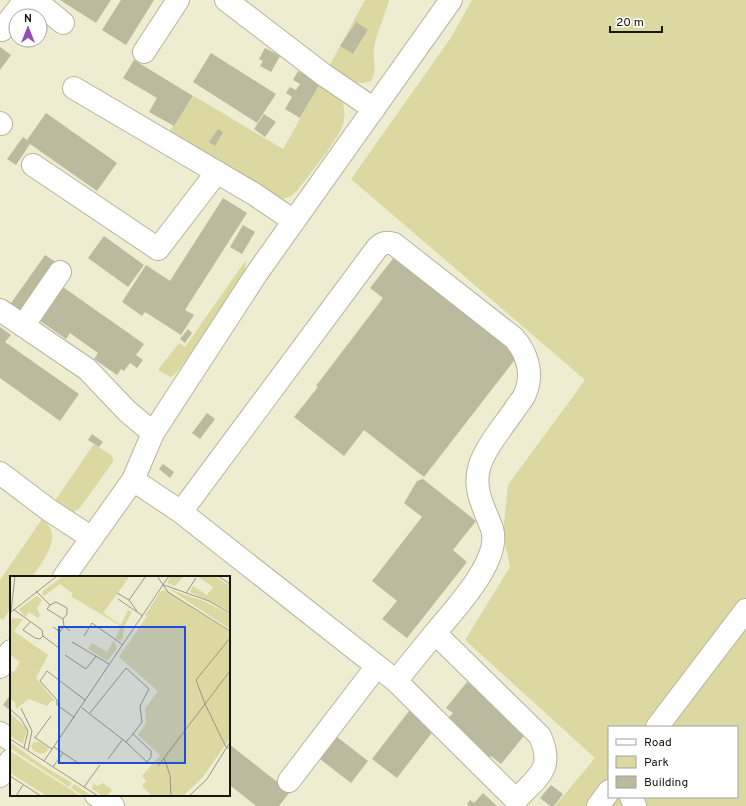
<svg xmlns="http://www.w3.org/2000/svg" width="746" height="806" font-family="Overpass,sans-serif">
<rect width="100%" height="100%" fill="#efedd1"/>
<!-- green -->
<path fill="#dcd8a1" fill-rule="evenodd" d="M 365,0 L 389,0 C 385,16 377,31 374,48 C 372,60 378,68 371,81 C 357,87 341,76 327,70 ZM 355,23 L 368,31 L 353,54 L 340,46 Z
M 472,0 L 746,0 L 746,806 L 555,806 L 595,758 L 465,640 L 510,567 L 503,534 L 508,485 L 585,380 L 351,179 L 450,39 ZM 609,727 L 737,727 L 737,797 L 609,797 Z
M 321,82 L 342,99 C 344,106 345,113 344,121 C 340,139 309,174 297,191 C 290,197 287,199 278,199 L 169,132 L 194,96 L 283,149 Z
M 246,260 L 245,271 L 241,278 L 181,367 L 174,375 L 171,377 L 158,370 L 179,343 L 185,347 Z
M 94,444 L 111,455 L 113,459 L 113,462 L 79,509 L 70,513 L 52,505 Z
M 42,519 C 65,536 43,560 32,577 L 11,577 L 11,608 L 3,620 L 0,618 L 0,580 Z"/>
<!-- building -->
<path fill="#bbb99e" d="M 60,0 L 111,0 L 96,23 Z
M 121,0 L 154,0 L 126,45 L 102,30 Z
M 356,22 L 368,30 L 353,54 L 340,46 Z
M 0,47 L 11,55 L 0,70 Z
M 265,48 L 280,56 L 271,72 L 260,66 L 263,61 L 259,59 Z
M 211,53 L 276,94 L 257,123 L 193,82 Z
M 134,60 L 193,96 L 174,126 L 149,112 L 157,98 L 123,78 Z
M 298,71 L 305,75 L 306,73 L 321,82 L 300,118 L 285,109 L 292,97 L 286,93 L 290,87 L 296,90 L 300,84 L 293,80 Z
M 46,113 L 117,163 L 97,191 L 30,144 L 16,165 L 7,159 L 23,137 L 27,140 Z
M 264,114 L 276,122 L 265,137 L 254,129 Z
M 218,129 L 223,132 L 215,146 L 209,142 Z
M 223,198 L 247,213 L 185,310 L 194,315 L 181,335 L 145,312 L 142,316 L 122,302 L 146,265 L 170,281 Z
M 243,225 L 255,232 L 242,254 L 230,247 Z
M 104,236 L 144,265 L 128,287 L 88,258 Z
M 45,255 L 59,264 L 22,315 L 9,306 Z
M 395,256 L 520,353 L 424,477 L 364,430 L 344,456 L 294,417 L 318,387 L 316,386 L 383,298 L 370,288 Z
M 60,285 L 144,344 L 136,355 L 143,360 L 137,368 L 130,363 L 124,371 L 121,369 L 117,375 L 94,359 L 98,353 L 70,333 L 66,339 L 36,318 Z
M 0,327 L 11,335 L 5,342 L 79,394 L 60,421 L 0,378 Z
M 188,329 L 192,333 L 185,343 L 180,339 Z
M 207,413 L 215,419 L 200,439 L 192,433 Z
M 92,434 L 103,442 L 99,447 L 88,440 Z
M 163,464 L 174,472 L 170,478 L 159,469 Z
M 423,479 L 476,521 L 453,550 L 467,562 L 407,638 L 382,619 L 397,601 L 372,581 L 422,517 L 404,503 L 417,481 Z
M 467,682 L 527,732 L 501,764 L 491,756 L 486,761 L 478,755 L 483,750 L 447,720 L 453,713 L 446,708 Z
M 11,694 L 11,711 L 3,705 Z
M 409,711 L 434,730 L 397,778 L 372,759 Z
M 337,737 L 368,761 L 351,783 L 320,759 Z
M 229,744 L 290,792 L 279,806 L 256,806 L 231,786 L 229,789 Z
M 551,785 L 563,794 L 554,806 L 550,806 L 540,798 Z
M 483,793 L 497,806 L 469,806 L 467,804 L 470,800 L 474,803 Z"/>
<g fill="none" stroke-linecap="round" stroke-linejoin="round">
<!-- minor casing -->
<g stroke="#b6b499" stroke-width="24">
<path id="minor" d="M 35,0 L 63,23
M 226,0 L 324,75 L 374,109
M 0,29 L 2,30 L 25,0
M 144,52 L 178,0
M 74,88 L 254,194 L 294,221
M 0,123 L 1,124
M 33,165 L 158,249 L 217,172
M 0,310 L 87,369 L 127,411 L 153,433
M 23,326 L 60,272
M 0,473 L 49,510 L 92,538
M 133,480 L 181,512 L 396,681 L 516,800 C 537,777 555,770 540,736 L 435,633 L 396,681
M 181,512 L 377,248 C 383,242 386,242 394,244 L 514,338 C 527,353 534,374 525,394 C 523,399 518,404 515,409 C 503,427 485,447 479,468 C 473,491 485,509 492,529 C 502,560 453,611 435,633
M 64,577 L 133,480 L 153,433 L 257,273 L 451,0
M 0,667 L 11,651
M 657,727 L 746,610
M 0,733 L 11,740
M 0,776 L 11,760
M 289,781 L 377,666
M 96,795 L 113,806
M 631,797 L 635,806
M 598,806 L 609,791"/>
</g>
<!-- minor -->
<use href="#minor" stroke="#fff" stroke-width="22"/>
</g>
<!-- overview -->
<g transform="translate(10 576)">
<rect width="220" height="220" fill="#efedd1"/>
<path d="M 53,0 L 120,0 L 93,37 L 111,49 L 118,34 L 122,36 L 115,49 L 112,65 L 105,63 L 111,50 L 62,21 L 62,17 L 50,8 L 34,20 L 32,18 L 33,15 ZM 161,0 L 174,0 L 165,10 L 157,7 ZM 187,0 L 204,0 L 220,10 L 220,35 L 180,16 L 183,10 L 197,19 L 203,11 ZM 159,13 L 196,26 L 220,38 L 220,53 ZM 155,14 L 220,56 L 220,162 L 192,202 L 173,220 L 142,220 L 132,210 L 136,205 L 132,200 L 150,179 L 128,159 L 136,147 L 135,133 L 148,115 L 109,81 L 137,40 L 135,39 L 151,15 ZM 27,20 L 32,24 L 27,32 L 30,39 L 28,42 L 19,36 L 15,41 L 9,33 ZM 2,42 L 13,43 L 4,55 L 38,79 L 26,102 L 45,125 L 41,125 L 37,130 L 19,123 L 6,133 L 5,126 L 0,123 L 0,94 L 4,96 L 10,86 L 0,79 L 0,45 ZM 104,64 L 107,73 L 97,85 L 78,73 L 82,67 L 97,76 ZM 0,137 L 17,153 L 13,168 L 0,160 ZM 0,166 L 32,189 L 62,207 L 59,211 L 0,172 ZM 24,166 L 29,166 L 39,172 L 35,177 L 30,178 L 23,174 L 21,170 ZM 0,175 L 58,212 L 70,220 L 37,220 L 0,197 ZM 83,207 L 87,210 L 93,207 L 102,214 L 97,220 L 93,220 L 82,213 ZM 64,208 L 82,220 L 73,220 L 61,212 Z" fill="#dcd8a1"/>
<path fill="none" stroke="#999783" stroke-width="1" d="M 147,0 L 158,16 L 220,55M 208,0 L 220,8M 154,9 L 199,25 L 220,37M 26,15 L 40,29M 107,17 L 119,24M 176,17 L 186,2M 108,23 L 133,40M 3,33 L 32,54 L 33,60 L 30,63 L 25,62 L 13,54 L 20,46M 127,35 L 119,24 L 136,0M 1,36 L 5,0M 0,37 L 47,0M 53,43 L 57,38 L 57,32 L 46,26 L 40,29 L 37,33 L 53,43 L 54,50 L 60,55M 43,51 L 50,56 L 54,50M 33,60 L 49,72M 74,60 L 82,47 L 113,69M 220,62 L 186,104 L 195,128 L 216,171 L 220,173M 62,66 L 99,88M 55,79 L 76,93 L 86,80M 11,132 L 22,155 L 18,174M 72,132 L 116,166 L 137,186 L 141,181 L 141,175 L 123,158 L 116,166M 0,133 L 11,143 L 18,155 L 14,172M 80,137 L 116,92 L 139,113 L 130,130 L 132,146 L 123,158M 65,142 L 47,129 L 47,124 L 30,105 L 37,95 L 75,124M 24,161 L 42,173M 25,162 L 41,140M 0,163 L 88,220M 53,177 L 70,188M 154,182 L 160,199 L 161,220M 98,183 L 113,163M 34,185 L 159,0M 148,190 L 220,95M 43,191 L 53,177 L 44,171M 0,200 L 31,220M 74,211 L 90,189M 6,220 L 13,209M 179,220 L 197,203 L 220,166"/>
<path fill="#1d4ed8" fill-opacity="0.15" stroke="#1d4ed8" stroke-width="2" d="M 49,51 L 175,51 L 175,187 L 49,187 Z"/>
<rect width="220" height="220" fill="none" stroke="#18170d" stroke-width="2"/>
</g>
<!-- legend -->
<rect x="608" y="726" width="130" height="72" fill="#ffffff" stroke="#a3a29e"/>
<rect x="616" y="739" width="20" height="6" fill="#ffffff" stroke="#a3a29e"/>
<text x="644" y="746" font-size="12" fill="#18170d">Road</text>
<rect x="616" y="756" width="20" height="12" fill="#dcd8a1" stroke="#a3a29e"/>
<text x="644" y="766" font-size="12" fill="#18170d">Park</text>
<rect x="616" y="776" width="20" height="12" fill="#bbb99e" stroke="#a3a29e"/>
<text x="644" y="786" font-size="12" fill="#18170d">Building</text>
<!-- north arrow -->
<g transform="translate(28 28)"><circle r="19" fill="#ffffff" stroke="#a3a29e"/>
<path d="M0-3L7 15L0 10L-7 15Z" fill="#9749ba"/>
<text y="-6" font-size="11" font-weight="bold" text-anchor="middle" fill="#18170d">N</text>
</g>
<!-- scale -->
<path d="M610 26v6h52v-6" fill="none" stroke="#18170d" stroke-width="2"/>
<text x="616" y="26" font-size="12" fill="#18170d" stroke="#ffffff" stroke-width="3" paint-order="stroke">20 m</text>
</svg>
